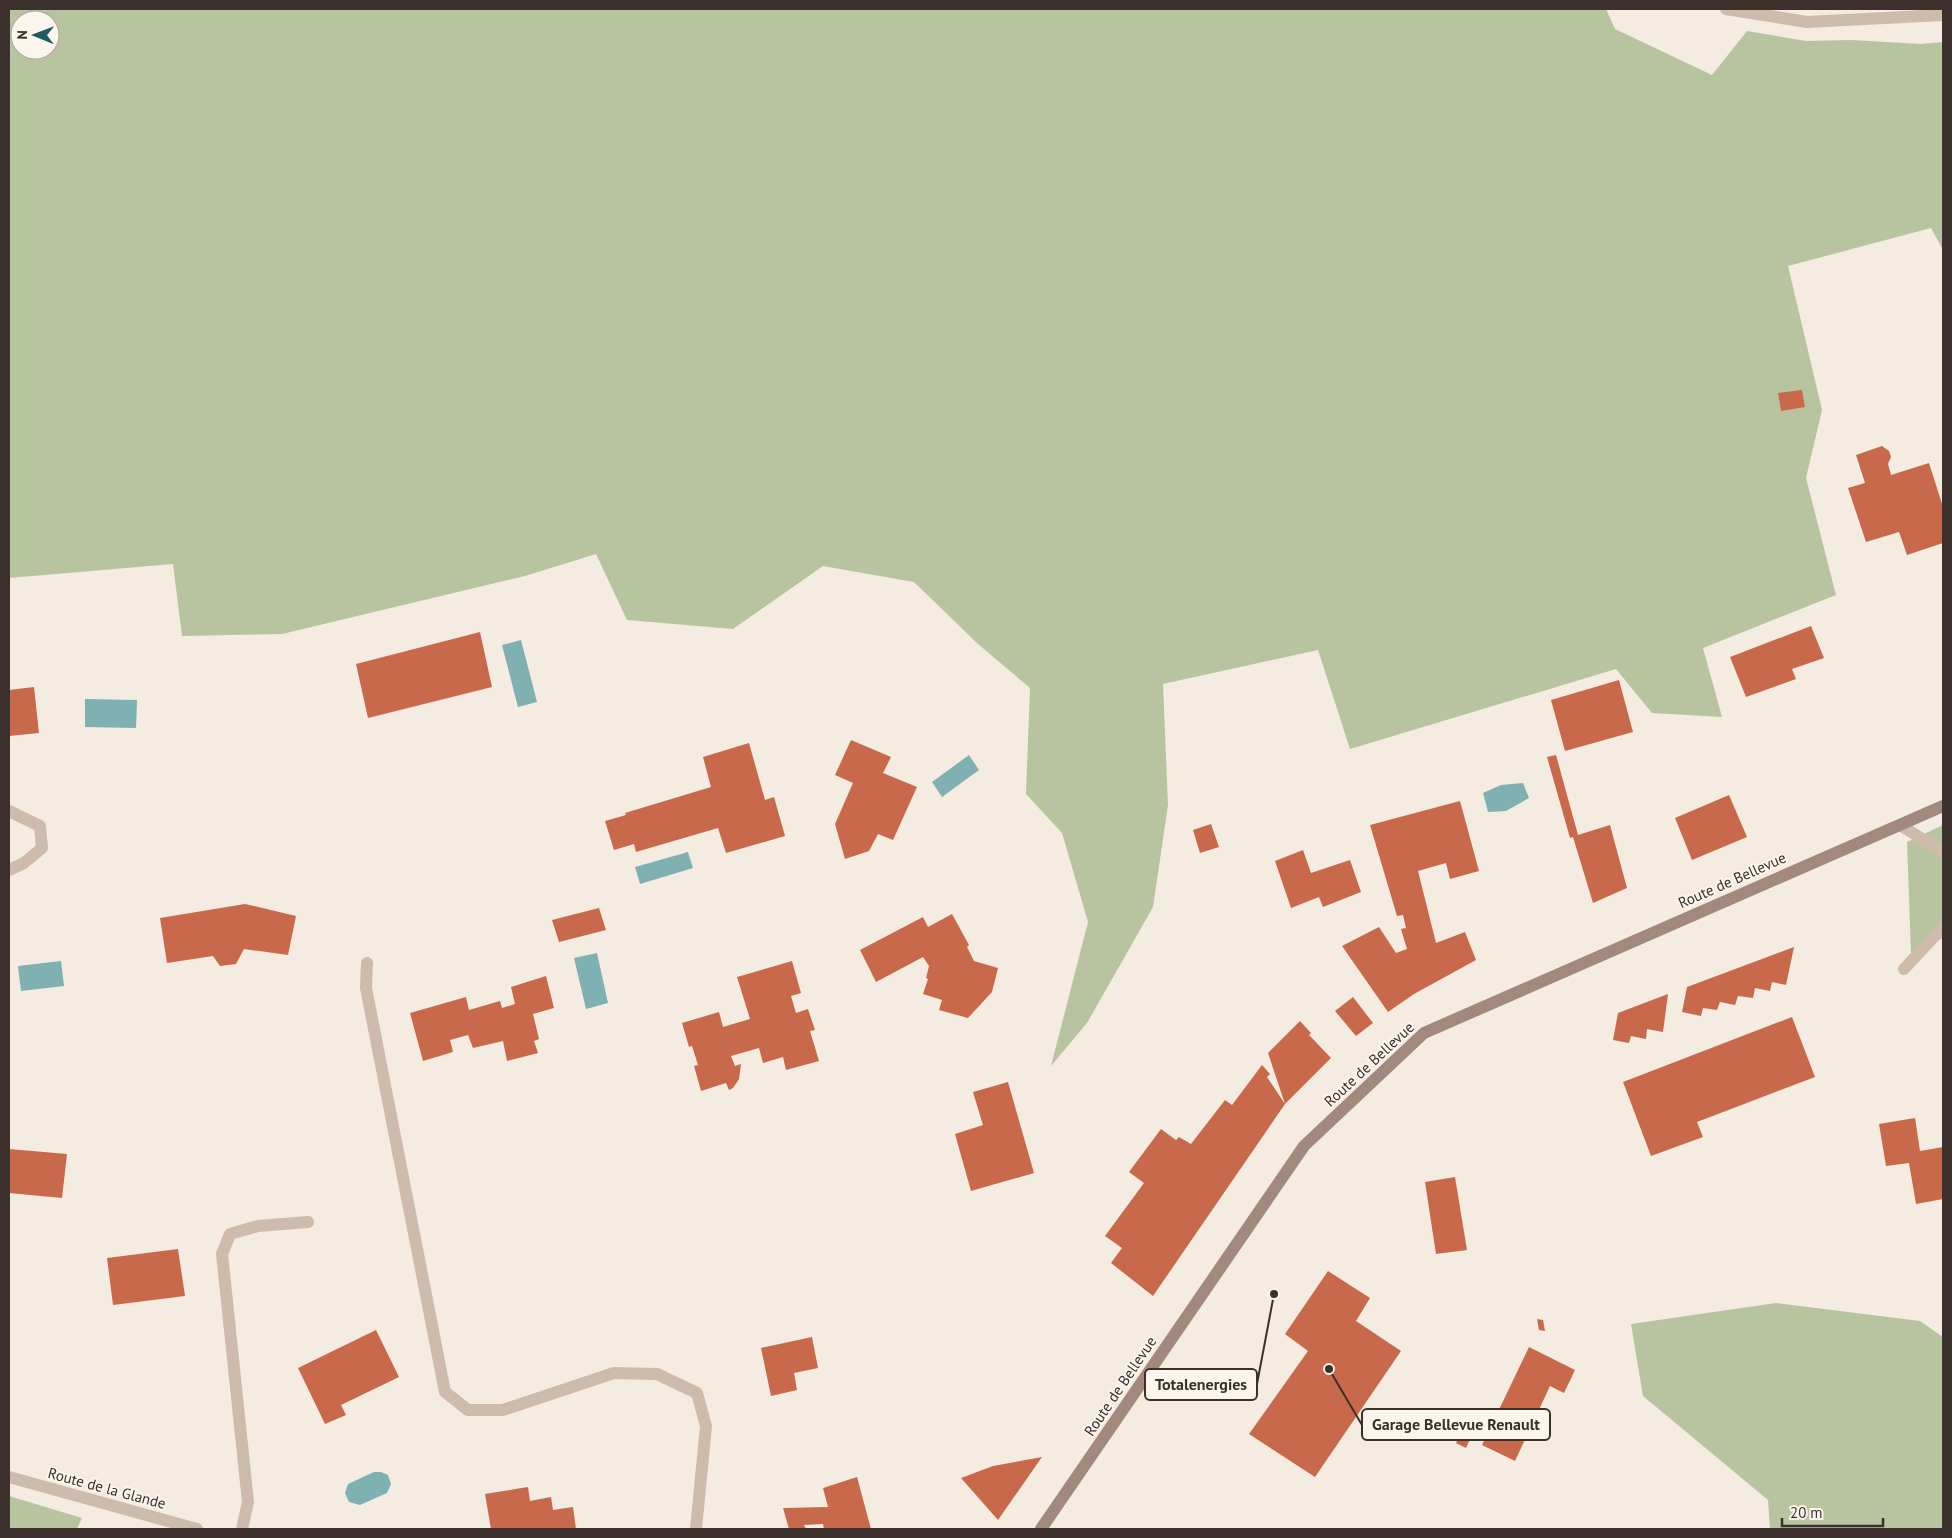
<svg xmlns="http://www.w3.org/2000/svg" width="1952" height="1538" font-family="'PT Sans',sans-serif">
<rect width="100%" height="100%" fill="#f4ebe1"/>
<!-- green -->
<path fill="#b8c4a0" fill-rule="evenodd" d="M 9,9 L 1606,9 L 1615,29 L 1712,75 L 1747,31 L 1806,41 L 1851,40 L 1921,44 L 1943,42 L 1943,250 L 1931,228 L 1788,266 L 1822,410 L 1806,478 L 1836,595 L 1703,648 L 1722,717 L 1652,713 L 1616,669 L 1350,749 L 1318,650 L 1163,684 L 1168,805 L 1153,907 L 1087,1023 L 1051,1066 L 1088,922 L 1062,833 L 1026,794 L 1030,688 L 978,644 L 914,582 L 823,566 L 733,629 L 627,620 L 596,554 L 525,576 L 282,634 L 182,636 L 173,564 L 9,578 ZM 20,20 L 50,20 L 50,50 L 20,50 Z
M 1943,825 L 1943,938 L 1911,953 L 1907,842 Z
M 1776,1303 L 1920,1321 L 1943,1337 L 1943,1529 L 1770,1529 L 1768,1500 L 1643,1396 L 1631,1324 Z
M 9,1496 L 82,1518 L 77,1529 L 9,1529 Z"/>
<!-- water -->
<path fill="#7fb0b2" d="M 521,640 L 537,702 L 518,707 L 502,645 Z
M 85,699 L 137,700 L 136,728 L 85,727 Z
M 969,755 L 979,770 L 942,797 L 932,782 Z
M 1523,783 L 1529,798 L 1506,811 L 1488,812 L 1483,793 L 1501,785 Z
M 688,852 L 693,868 L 640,884 L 635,867 Z
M 597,953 L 608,1003 L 586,1009 L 574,958 Z
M 61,961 L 64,986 L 21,991 L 18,966 Z
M 374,1472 L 381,1472 L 388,1475 L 391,1484 L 387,1493 L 360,1505 L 349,1502 L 345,1493 L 348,1484 Z"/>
<!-- building -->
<path fill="#c8694b" d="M 1802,390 L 1805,407 L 1781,411 L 1778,393 Z
M 1882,446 L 1889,451 L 1891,457 L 1888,464 L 1891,475 L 1929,463 L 1943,507 L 1943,543 L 1907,555 L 1899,532 L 1866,542 L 1848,488 L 1865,483 L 1856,455 Z
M 1811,626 L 1824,658 L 1792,669 L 1796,679 L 1746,697 L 1730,657 Z
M 480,632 L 492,687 L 368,718 L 356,664 Z
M 1619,680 L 1633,732 L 1565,751 L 1551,700 Z
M 34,687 L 39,733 L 9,736 L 9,690 Z
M 851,740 L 891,757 L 883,773 L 917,787 L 893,840 L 878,834 L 869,851 L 845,859 L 835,824 L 853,783 L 835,775 Z
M 749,743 L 765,800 L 774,797 L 785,836 L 726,853 L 718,828 L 636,852 L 634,844 L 614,850 L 605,821 L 626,815 L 625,813 L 711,787 L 703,757 Z
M 1556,755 L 1578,835 L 1610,825 L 1627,888 L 1593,903 L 1573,837 L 1570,838 L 1547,757 Z
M 1729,795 L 1747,837 L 1692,860 L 1675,818 Z
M 1460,801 L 1479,871 L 1450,879 L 1446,863 L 1418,871 L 1436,943 L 1465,932 L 1476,960 L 1414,994 L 1388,1012 L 1342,946 L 1379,927 L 1396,953 L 1407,949 L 1401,929 L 1406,928 L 1403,915 L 1397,916 L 1370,825 Z
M 1211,824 L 1219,847 L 1200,853 L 1193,830 Z
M 1303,850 L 1311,873 L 1350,860 L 1361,892 L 1323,907 L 1319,897 L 1291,908 L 1275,861 Z
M 245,904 L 296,916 L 288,955 L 244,949 L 236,964 L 220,966 L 213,956 L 167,963 L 160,918 Z
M 599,908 L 606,930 L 559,942 L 552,920 Z
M 952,914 L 969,945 L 967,947 L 974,961 L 998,968 L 992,992 L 968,1018 L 939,1010 L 942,1000 L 923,994 L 928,979 L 926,978 L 929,966 L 923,957 L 876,982 L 860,950 L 923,917 L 928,927 Z
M 1794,947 L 1786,985 L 1772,982 L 1770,991 L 1755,988 L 1753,998 L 1738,996 L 1735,1005 L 1720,1002 L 1717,1010 L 1703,1008 L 1701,1016 L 1682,1012 L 1687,987 Z
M 792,961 L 801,993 L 791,996 L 796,1013 L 808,1009 L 815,1030 L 810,1031 L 819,1061 L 786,1070 L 783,1057 L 763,1063 L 759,1048 L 731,1056 L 735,1066 L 741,1064 L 739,1079 L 733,1088 L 729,1090 L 726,1083 L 701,1091 L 694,1066 L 698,1065 L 692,1046 L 689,1047 L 682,1023 L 719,1012 L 723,1027 L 750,1019 L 737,977 Z
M 546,976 L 554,1008 L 533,1014 L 539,1039 L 534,1041 L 538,1053 L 507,1061 L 503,1041 L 473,1048 L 468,1035 L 450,1040 L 453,1052 L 423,1061 L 410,1013 L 466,997 L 469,1010 L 500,1001 L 502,1008 L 515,1004 L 511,987 Z
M 1668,994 L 1663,1032 L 1647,1029 L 1646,1039 L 1631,1036 L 1629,1043 L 1613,1040 L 1618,1013 Z
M 1353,997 L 1373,1023 L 1356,1036 L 1335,1011 Z
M 1792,1017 L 1815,1077 L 1697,1122 L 1703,1137 L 1651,1156 L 1623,1082 Z
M 1300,1021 L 1311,1033 L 1309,1035 L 1331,1058 L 1285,1104 L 1268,1053 Z
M 1262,1065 L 1270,1074 L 1267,1077 L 1285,1104 L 1153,1296 L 1111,1263 L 1122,1248 L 1105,1236 L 1144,1183 L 1129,1172 L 1161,1129 L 1176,1140 L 1179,1137 L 1191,1144 L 1225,1100 L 1232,1105 Z
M 1008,1082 L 1034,1173 L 971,1191 L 955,1134 L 983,1125 L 973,1092 Z
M 1915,1118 L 1920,1151 L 1943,1147 L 1943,1199 L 1916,1204 L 1909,1163 L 1886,1166 L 1879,1124 Z
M 9,1149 L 67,1154 L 62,1198 L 9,1193 Z
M 1455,1177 L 1467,1250 L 1436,1254 L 1425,1182 Z
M 178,1249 L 185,1296 L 113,1305 L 107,1258 Z
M 1328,1271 L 1370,1298 L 1356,1321 L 1401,1351 L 1315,1477 L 1249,1434 L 1308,1351 L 1285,1334 Z
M 1537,1319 L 1543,1320 L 1545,1331 L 1539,1330 Z
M 376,1330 L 399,1377 L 341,1405 L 346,1415 L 325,1424 L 298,1368 Z
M 812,1337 L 818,1368 L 794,1373 L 797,1390 L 771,1396 L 761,1348 Z
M 1529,1347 L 1575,1370 L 1564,1393 L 1550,1386 L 1515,1461 L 1482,1445 Z
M 1464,1427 L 1474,1431 L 1466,1448 L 1456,1443 Z
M 1042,1457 L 998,1520 L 961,1478 L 993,1466 Z
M 857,1477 L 871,1529 L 824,1529 L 823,1524 L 804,1525 L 806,1529 L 789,1529 L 783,1508 L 828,1507 L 823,1488 Z
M 528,1487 L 530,1501 L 551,1497 L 553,1510 L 573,1507 L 576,1529 L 491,1529 L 485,1494 Z"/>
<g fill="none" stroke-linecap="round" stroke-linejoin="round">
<!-- service -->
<path stroke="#cdbbac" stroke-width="12" d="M 9,811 L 40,826 L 42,848 L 24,863 L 9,870
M 1900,825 L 1943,852
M 367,963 L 366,988 L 445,1392 L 468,1410 L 503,1410 L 614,1373 L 657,1374 L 697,1393 L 706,1426 L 696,1529
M 1904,969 L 1943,927
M 242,1529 L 248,1502 L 222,1254 L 230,1234 L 258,1226 L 308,1222"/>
<!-- minor -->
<path stroke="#cdbbac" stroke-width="12" d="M 1726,9 L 1807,22 L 1943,15
M 9,1477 L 197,1529"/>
<!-- secondary -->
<path stroke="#a18a7d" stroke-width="12" d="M 1041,1529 L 1304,1146 L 1424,1033 L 1943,806"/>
</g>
<g text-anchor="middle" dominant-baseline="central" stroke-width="4" stroke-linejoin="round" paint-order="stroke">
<!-- street labels -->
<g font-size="15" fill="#3b302b" stroke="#fbf5ee">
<text transform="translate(1732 880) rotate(-24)">Route de Bellevue</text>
<text transform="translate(1369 1064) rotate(-43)">Route de Bellevue</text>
<text transform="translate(1120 1386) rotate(-56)">Route de Bellevue</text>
<text transform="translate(107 1488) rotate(15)">Route de la Glande</text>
</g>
</g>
<!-- callouts -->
<path fill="none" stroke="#3b302b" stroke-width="2" d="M1274 1294L1257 1384M1329 1369L1362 1425"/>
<g fill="#3b302b" stroke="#fbf5ee" stroke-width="2">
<circle cx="1274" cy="1294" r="5"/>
<circle cx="1329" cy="1369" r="5"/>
</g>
<g fill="#fbf5ee" stroke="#3b302b" stroke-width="2">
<rect x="1145" y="1369" width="112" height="31" rx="5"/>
<rect x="1362" y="1409" width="188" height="31" rx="5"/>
</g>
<g font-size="16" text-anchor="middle" font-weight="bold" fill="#3b302b">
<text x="1201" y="1390">Totalenergies</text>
<text x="1456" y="1430">Garage Bellevue Renault</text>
</g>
<!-- border -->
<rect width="1952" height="1538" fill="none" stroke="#3b302b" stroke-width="20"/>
<!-- north arrow -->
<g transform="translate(35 35) rotate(271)"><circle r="24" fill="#fbf5ee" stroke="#aea6a0"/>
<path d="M0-4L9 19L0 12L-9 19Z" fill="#1f5a5e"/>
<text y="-8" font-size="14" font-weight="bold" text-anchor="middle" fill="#3b302b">N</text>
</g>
<!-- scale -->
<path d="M1782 1518v8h101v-8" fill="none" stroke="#3b302b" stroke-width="2.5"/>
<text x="1790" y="1518" font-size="15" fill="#3b302b" stroke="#fbf5ee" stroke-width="4" paint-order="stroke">20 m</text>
</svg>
